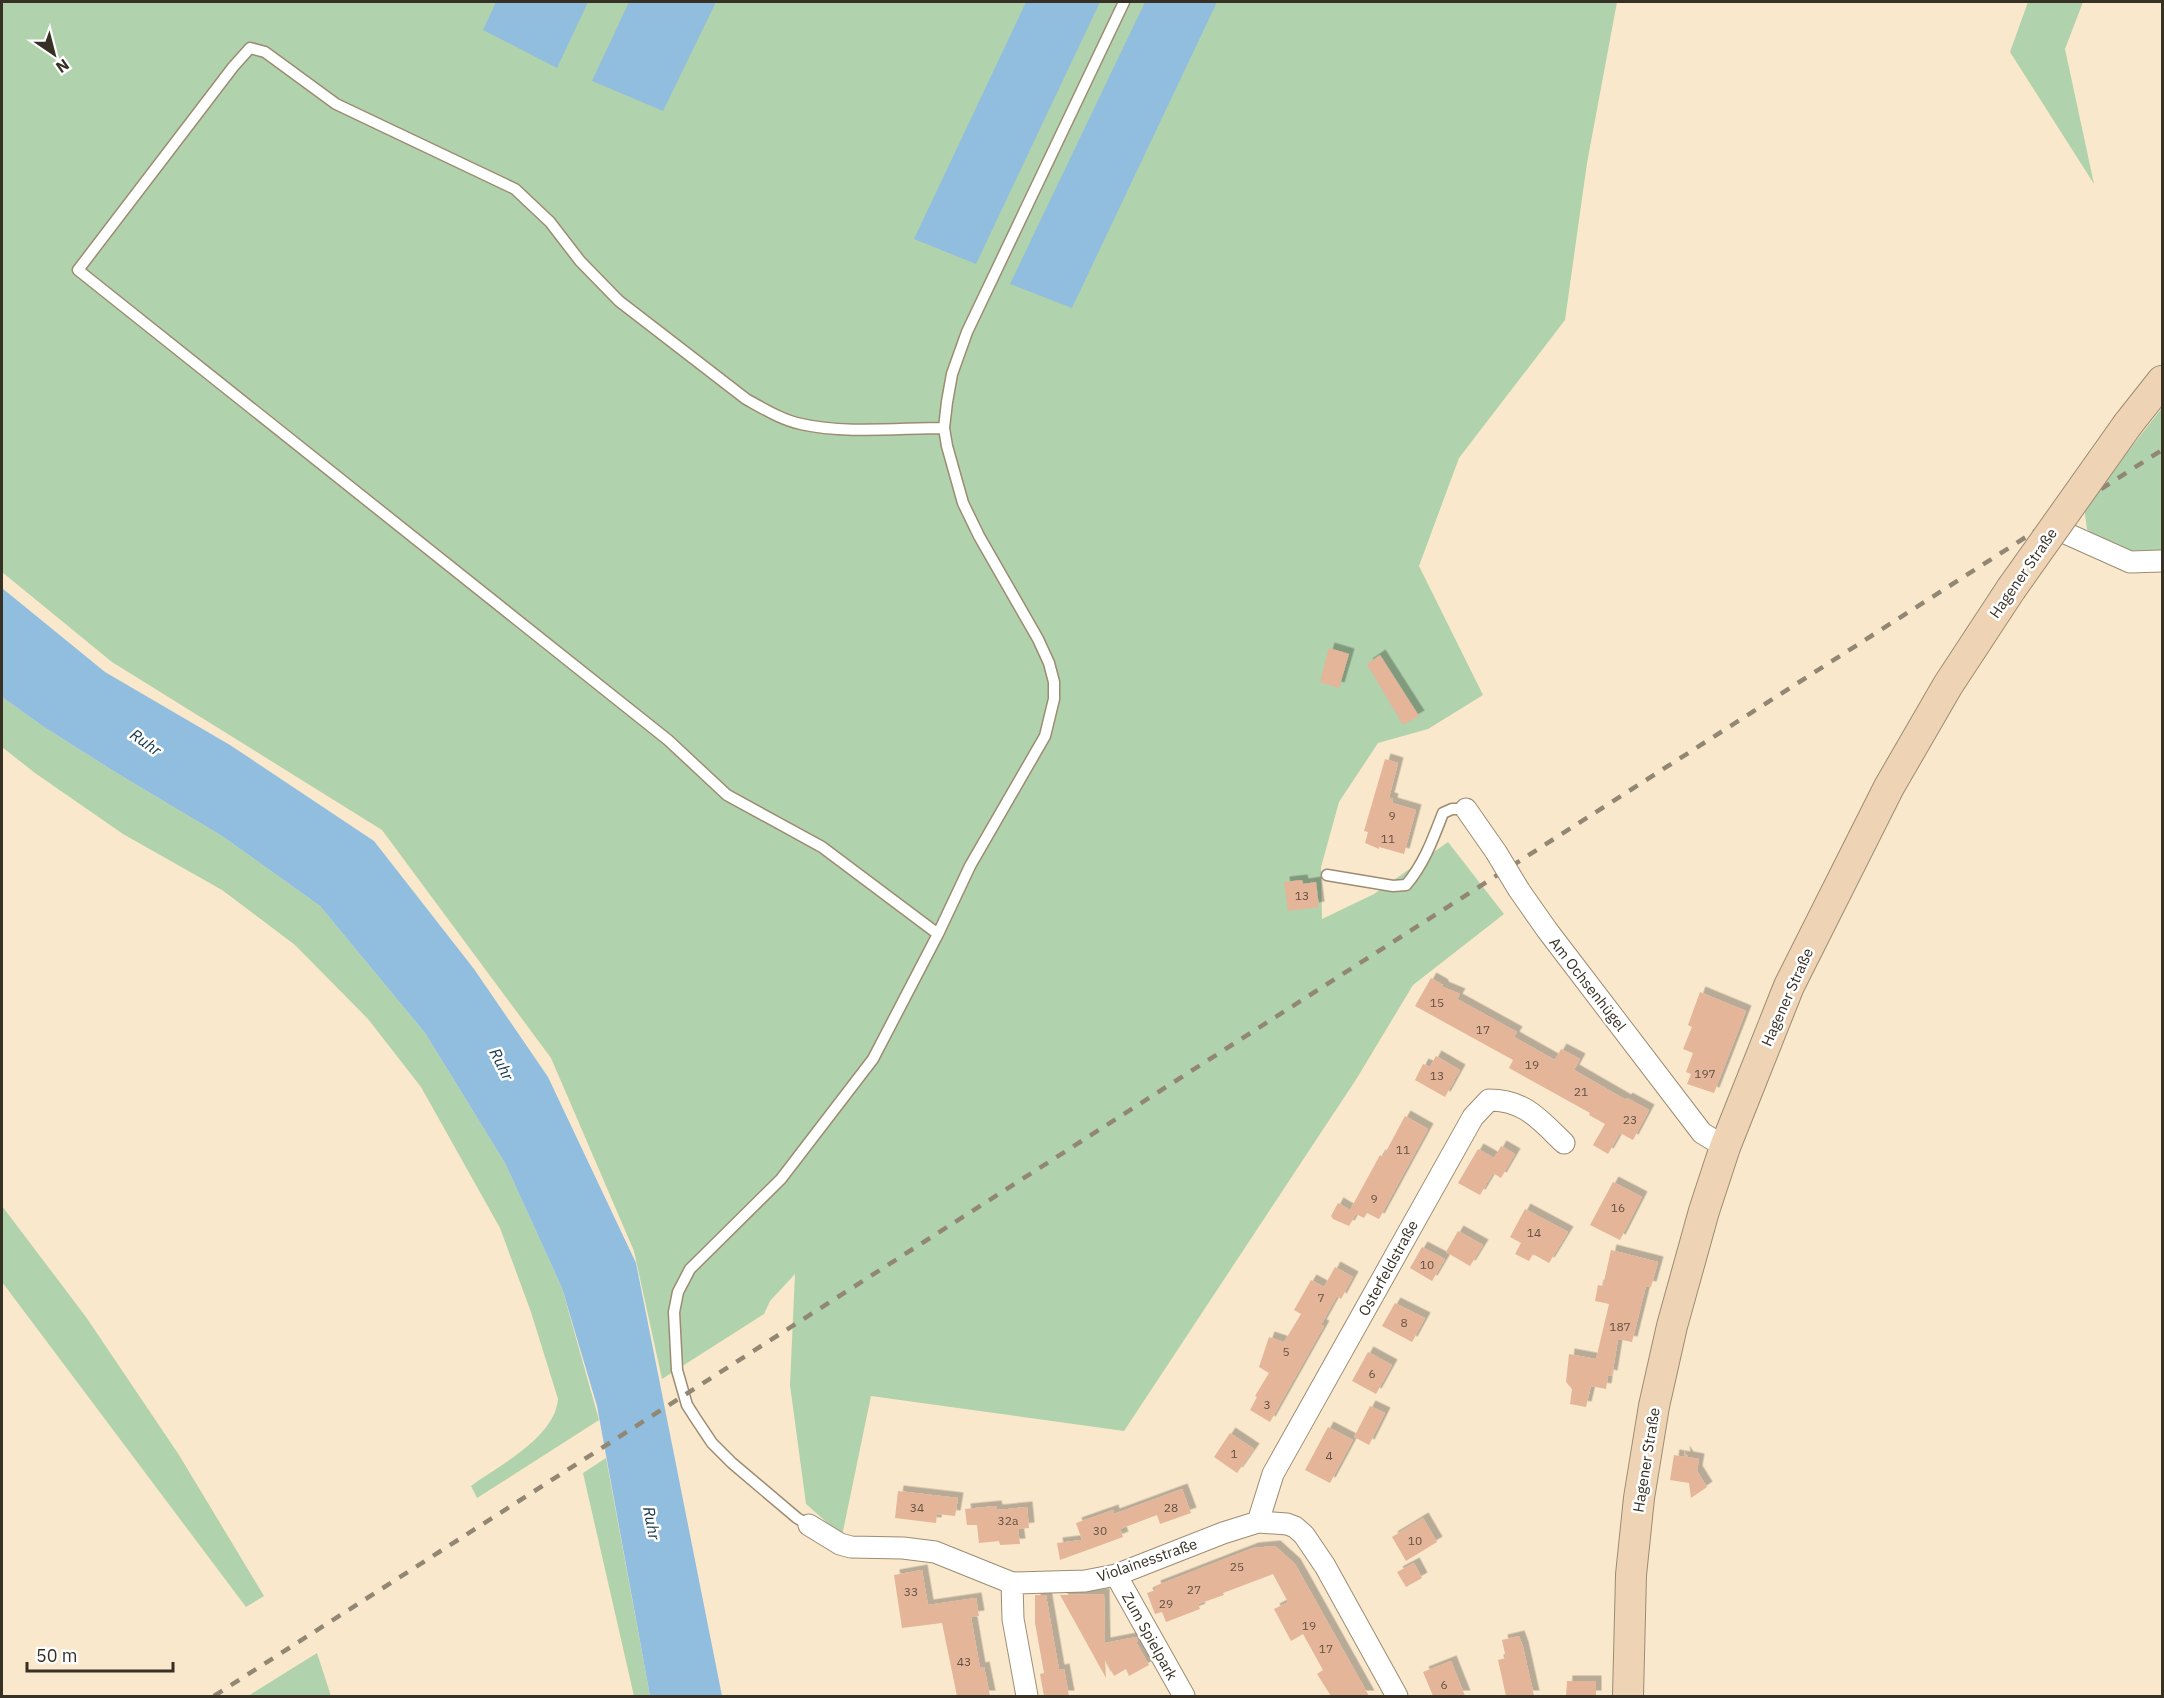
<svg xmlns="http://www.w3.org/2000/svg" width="2164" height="1698" font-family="'IBM Plex Sans',sans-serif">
<defs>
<filter id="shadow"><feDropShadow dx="5.5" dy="-5.5" stdDeviation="0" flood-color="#0004"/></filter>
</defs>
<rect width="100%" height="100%" fill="#fae8cc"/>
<!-- green -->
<path fill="#b0d2ac" d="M 2,2 L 1617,2 L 1587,163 L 1565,320 L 1459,458 L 1419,566 L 1483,695 L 1428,729 L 1378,743 L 1339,802 L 1321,867 L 1322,919 L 1374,894 L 1448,842 L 1504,914 L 1413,985 L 1357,1078 L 1124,1431 L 871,1396 L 842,1536 L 806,1504 L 790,1385 L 795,1274 L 770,1301 L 764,1314 L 662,1379 L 634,1251 L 551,1058 L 382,830 L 112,662 L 2,572 Z
M 2028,2 L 2083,2 L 2065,49 L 2094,184 L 2010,52 Z
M 2162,408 L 2162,555 L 2141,557 L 2099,542 L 2087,529 L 2084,507 Z
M 2,697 L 44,727 L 115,772 L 222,836 L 320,906 L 425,1033 L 505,1163 L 562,1288 L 599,1420 L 477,1498 L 471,1486 C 500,1465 555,1437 558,1399 L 531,1312 L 500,1228 L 421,1087 L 368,1019 L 295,945 L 222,890 L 123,834 L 35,773 L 2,747 Z
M 2,1206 L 86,1317 L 179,1455 L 264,1596 L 246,1607 L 2,1282 Z
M 606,1458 L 650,1696 L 634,1696 L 583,1473 Z
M 317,1653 L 331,1696 L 248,1696 Z"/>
<!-- water -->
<path fill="#91bedf" d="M 496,2 L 588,2 L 557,68 L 483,30 Z
M 629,2 L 716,2 L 663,111 L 592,81 Z
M 1026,2 L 1100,2 L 976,264 L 914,239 Z
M 1145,2 L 1217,2 L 1072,308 L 1010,284 Z
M 2,588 L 105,672 L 230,745 L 374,841 L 474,969 L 548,1077 L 636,1263 L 722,1696 L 650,1696 L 597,1406 L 562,1288 L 505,1163 L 425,1033 L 320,906 L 222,836 L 115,772 L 44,727 L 2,697 Z"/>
<!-- building -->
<path fill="#e4b599" filter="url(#shadow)" d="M 1329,648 L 1349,654 L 1339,688 L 1320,682 Z
M 1380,655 L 1419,716 L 1403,725 L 1367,664 Z
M 1385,759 L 1398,763 L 1389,798 L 1393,799 L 1392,803 L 1416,810 L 1404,854 L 1379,847 L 1379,849 L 1365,843 L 1368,832 L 1364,831 Z
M 1302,880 L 1303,884 L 1316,882 L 1319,907 L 1288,911 L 1284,882 Z
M 1431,978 L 1443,985 L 1443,987 L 1460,994 L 1457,999 L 1517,1032 L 1514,1037 L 1555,1060 L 1561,1049 L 1580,1059 L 1574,1070 L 1626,1100 L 1627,1098 L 1649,1110 L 1633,1140 L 1620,1133 L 1608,1154 L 1593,1145 L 1605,1124 L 1589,1115 L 1590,1113 L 1509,1068 L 1513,1060 L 1415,1006 Z
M 1700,992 L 1746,1011 L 1714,1093 L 1687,1084 L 1691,1074 L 1686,1072 L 1693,1053 L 1683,1049 L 1692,1027 L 1688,1025 Z
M 1436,1056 L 1460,1070 L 1445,1097 L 1415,1080 L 1423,1064 L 1430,1067 Z
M 1405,1116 L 1428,1129 L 1379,1219 L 1367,1213 L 1364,1218 L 1356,1214 L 1349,1226 L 1333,1219 L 1331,1216 L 1338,1203 L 1350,1210 L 1380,1155 L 1383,1157 Z
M 1501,1146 L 1515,1154 L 1501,1178 L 1493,1173 L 1480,1195 L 1458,1183 L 1478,1149 L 1494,1158 Z
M 1613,1182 L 1642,1197 L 1620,1240 L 1590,1225 Z
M 1525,1209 L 1568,1232 L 1549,1263 L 1533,1254 L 1529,1261 L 1515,1254 L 1521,1243 L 1510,1237 Z
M 1458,1231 L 1483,1245 L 1470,1266 L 1446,1252 Z
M 1422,1247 L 1445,1259 L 1432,1281 L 1410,1268 Z
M 1611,1250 L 1658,1262 L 1651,1287 L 1646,1286 L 1632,1342 L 1618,1339 L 1612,1376 L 1608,1375 L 1606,1389 L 1591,1386 L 1586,1407 L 1570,1404 L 1572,1389 L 1566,1382 L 1569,1354 L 1596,1359 L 1609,1304 L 1595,1301 L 1598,1285 L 1603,1286 Z
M 1335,1267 L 1353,1277 L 1341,1299 L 1337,1296 L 1321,1325 L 1324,1326 L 1270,1422 L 1250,1410 L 1257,1397 L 1255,1396 L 1269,1373 L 1259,1367 L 1269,1337 L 1284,1342 L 1301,1314 L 1294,1310 L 1311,1280 L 1324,1287 Z
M 1395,1303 L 1425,1318 L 1412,1342 L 1382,1326 Z
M 1368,1352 L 1392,1365 L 1376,1394 L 1352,1381 Z
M 1370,1406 L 1385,1413 L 1369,1445 L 1354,1437 Z
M 1328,1427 L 1353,1440 L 1330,1483 L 1305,1470 Z
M 1230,1433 L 1254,1449 L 1237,1473 L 1214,1457 Z
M 1684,1451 L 1688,1457 L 1699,1459 L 1697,1471 L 1707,1487 L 1691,1498 L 1689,1483 L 1670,1480 L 1674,1455 L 1685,1457 Z
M 1182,1489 L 1191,1513 L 1160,1524 L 1157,1515 L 1120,1529 L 1123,1537 L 1060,1560 L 1057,1543 L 1082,1540 L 1076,1523 L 1113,1510 L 1114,1514 Z
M 898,1491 L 958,1498 L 955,1516 L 937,1514 L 936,1523 L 895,1518 Z
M 996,1506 L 997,1510 L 1027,1507 L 1029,1528 L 1018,1529 L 1020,1544 L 1000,1545 L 999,1541 L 979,1543 L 977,1525 L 967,1525 L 965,1509 Z
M 1423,1518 L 1437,1542 L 1406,1561 L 1392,1537 Z
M 1275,1546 L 1295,1564 L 1369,1696 L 1331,1696 L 1317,1674 L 1323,1670 L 1303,1634 L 1291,1641 L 1274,1609 L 1288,1602 L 1273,1574 L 1223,1593 L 1224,1595 L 1198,1604 L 1200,1609 L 1166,1622 L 1162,1612 L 1155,1614 L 1147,1593 L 1156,1590 L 1155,1586 L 1253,1548 Z
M 1414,1563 L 1422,1578 L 1406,1587 L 1397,1572 Z
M 922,1570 L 928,1605 L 976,1598 L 979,1616 L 971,1617 L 980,1668 L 984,1667 L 990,1696 L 957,1696 L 942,1623 L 902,1628 L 894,1575 Z
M 1104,1594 L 1105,1643 L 1136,1637 L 1138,1641 L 1136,1642 L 1149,1665 L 1129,1676 L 1126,1669 L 1114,1676 L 1105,1659 L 1106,1678 L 1060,1595 Z
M 1035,1595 L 1046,1595 L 1059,1670 L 1064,1669 L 1069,1696 L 1044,1696 L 1040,1674 L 1044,1673 L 1035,1623 Z
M 1519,1636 L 1523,1647 L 1534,1696 L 1506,1696 L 1498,1660 L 1506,1658 L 1502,1640 Z
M 1451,1661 L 1465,1696 L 1433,1696 L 1423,1672 Z
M 1567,1681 L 1596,1681 L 1596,1696 L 1566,1696 Z"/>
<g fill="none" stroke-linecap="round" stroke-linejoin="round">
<!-- lane casing -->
<g stroke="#9c8c72" stroke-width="13">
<path id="lane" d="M 1327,875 L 1393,886 L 1406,885 C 1424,864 1433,839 1443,813 L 1452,809 L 1466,809
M 938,934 L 822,847 L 727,795 L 668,740 L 78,270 L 233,67 L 250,48 L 265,52 L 336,104 L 515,189 L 550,222 L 580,261 L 619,301 L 746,399 C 764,409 782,420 801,424 C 844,434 900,428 944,428
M 809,1525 L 797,1518 L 732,1463 L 712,1443 L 696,1419 L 687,1405 L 677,1370 L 674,1312 L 678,1292 L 690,1269 L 781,1179 L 873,1059 L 938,934 L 970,866 L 1045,736 L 1054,699 L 1054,682 L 1049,663 L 1038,639 L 979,536 L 963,503 L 947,446 L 944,428 L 947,402 L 952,374 L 967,332 L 1124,2"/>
</g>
<!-- street casing -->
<g stroke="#9c8c72" stroke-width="23">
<path id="street" d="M 2054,528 L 2130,562 L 2162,561
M 1466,809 L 1496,852
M 1519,890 L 1547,930 L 1702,1133 L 1725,1147
M 1258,1522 L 1273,1474 L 1473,1117 L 1489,1100 C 1525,1100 1540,1120 1564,1143
M 809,1525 L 840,1544 L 851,1547 L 903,1548 L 935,1552 L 1012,1583 L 1085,1581 L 1116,1575 L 1223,1533 L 1258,1522 L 1287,1524 L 1295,1527 L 1304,1535 L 1325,1566 L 1397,1696
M 1116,1575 L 1184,1696
M 1012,1583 L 1013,1619 L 1027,1696"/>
</g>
<!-- secondary casing -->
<g stroke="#9c8c72" stroke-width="32">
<path id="secondary" d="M 2128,424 L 2162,381
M 1628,1696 L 1631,1575 L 1639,1498 L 1654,1406 L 1672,1326 L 1704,1211 L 1725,1147 L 1789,986 L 1889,787 L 1948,685 L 2011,589"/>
</g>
<!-- lane -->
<use href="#lane" stroke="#fff" stroke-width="10"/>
<!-- street -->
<use href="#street" stroke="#fff" stroke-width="21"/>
<!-- secondary -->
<use href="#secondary" stroke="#eed3b4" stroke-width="30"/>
<!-- rail -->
<path stroke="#928774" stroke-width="4.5" stroke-dasharray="10 10" stroke-linecap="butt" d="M 214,1696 L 2162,450"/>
<!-- street-bridge casing -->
<g stroke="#9c8c72" stroke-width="23" stroke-linecap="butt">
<path id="street-bridge" d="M 1496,852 L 1519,890"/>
</g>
<!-- secondary-bridge casing -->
<g stroke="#9c8c72" stroke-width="32" stroke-linecap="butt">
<path id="secondary-bridge" d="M 2011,589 L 2128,424"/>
</g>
<!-- street-bridge -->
<use href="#street-bridge" stroke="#fff" stroke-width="21"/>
<!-- secondary-bridge -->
<use href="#secondary-bridge" stroke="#eed3b4" stroke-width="30"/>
</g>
<g text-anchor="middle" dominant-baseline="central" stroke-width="5" stroke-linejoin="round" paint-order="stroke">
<!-- number labels -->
<g font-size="12" fill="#625142">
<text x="1392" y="815">9</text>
<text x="1388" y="838">11</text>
<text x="1302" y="895">13</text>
<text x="1437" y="1002">15</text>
<text x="1483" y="1029">17</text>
<text x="1532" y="1064">19</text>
<text x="1705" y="1073">197</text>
<text x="1437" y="1075">13</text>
<text x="1581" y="1091">21</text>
<text x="1630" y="1119">23</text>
<text x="1403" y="1149">11</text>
<text x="1374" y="1198">9</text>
<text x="1618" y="1207">16</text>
<text x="1534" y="1232">14</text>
<text x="1427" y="1264">10</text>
<text x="1321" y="1297">7</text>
<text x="1404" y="1322">8</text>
<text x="1620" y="1326">187</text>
<text x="1286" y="1351">5</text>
<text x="1372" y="1373">6</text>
<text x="1267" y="1404">3</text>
<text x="1234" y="1453">1</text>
<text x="1329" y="1455">4</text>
<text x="917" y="1507">34</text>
<text x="1171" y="1507">28</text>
<text x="1008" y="1520">32a</text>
<text x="1100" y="1530">30</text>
<text x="1415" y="1540">10</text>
<text x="1237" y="1566">25</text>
<text x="1194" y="1589">27</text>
<text x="911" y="1591">33</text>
<text x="1166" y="1603">29</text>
<text x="1309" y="1625">19</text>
<text x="1326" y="1648">17</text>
<text x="964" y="1661">43</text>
<text x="1444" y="1684">6</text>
</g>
<!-- street labels -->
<g font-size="15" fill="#363025" stroke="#fff">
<text transform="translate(2023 573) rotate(-55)">Hagener Straße</text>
<text transform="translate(1588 984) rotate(52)">Am Ochsenhügel</text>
<text transform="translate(1787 997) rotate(-66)">Hagener Straße</text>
<text transform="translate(1388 1268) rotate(-61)">Osterfeldstraße</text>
<text transform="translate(1646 1460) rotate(-81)">Hagener Straße</text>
<text transform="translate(1147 1560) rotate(-19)">Violainesstraße</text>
<text transform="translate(1150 1636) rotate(61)">Zum Spielpark</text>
</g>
<!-- water labels -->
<g font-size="16" font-style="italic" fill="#11354c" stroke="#fff">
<text transform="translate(146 742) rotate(35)">Ruhr</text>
<text transform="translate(502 1064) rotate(63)">Ruhr</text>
<text transform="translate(652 1523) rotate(79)">Ruhr</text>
</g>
</g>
<!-- border -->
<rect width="2164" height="1698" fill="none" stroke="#363025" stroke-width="6"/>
<!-- north arrow -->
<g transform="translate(54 54) rotate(145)" stroke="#ffffff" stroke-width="4.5" paint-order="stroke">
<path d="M0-4.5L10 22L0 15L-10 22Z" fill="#363025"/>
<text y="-9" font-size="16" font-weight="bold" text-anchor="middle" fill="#363025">N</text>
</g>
<!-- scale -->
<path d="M27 1662v9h146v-9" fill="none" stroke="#363025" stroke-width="3"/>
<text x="36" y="1662" font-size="18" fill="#363025" stroke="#ffffff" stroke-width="4.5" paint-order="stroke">50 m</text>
</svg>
